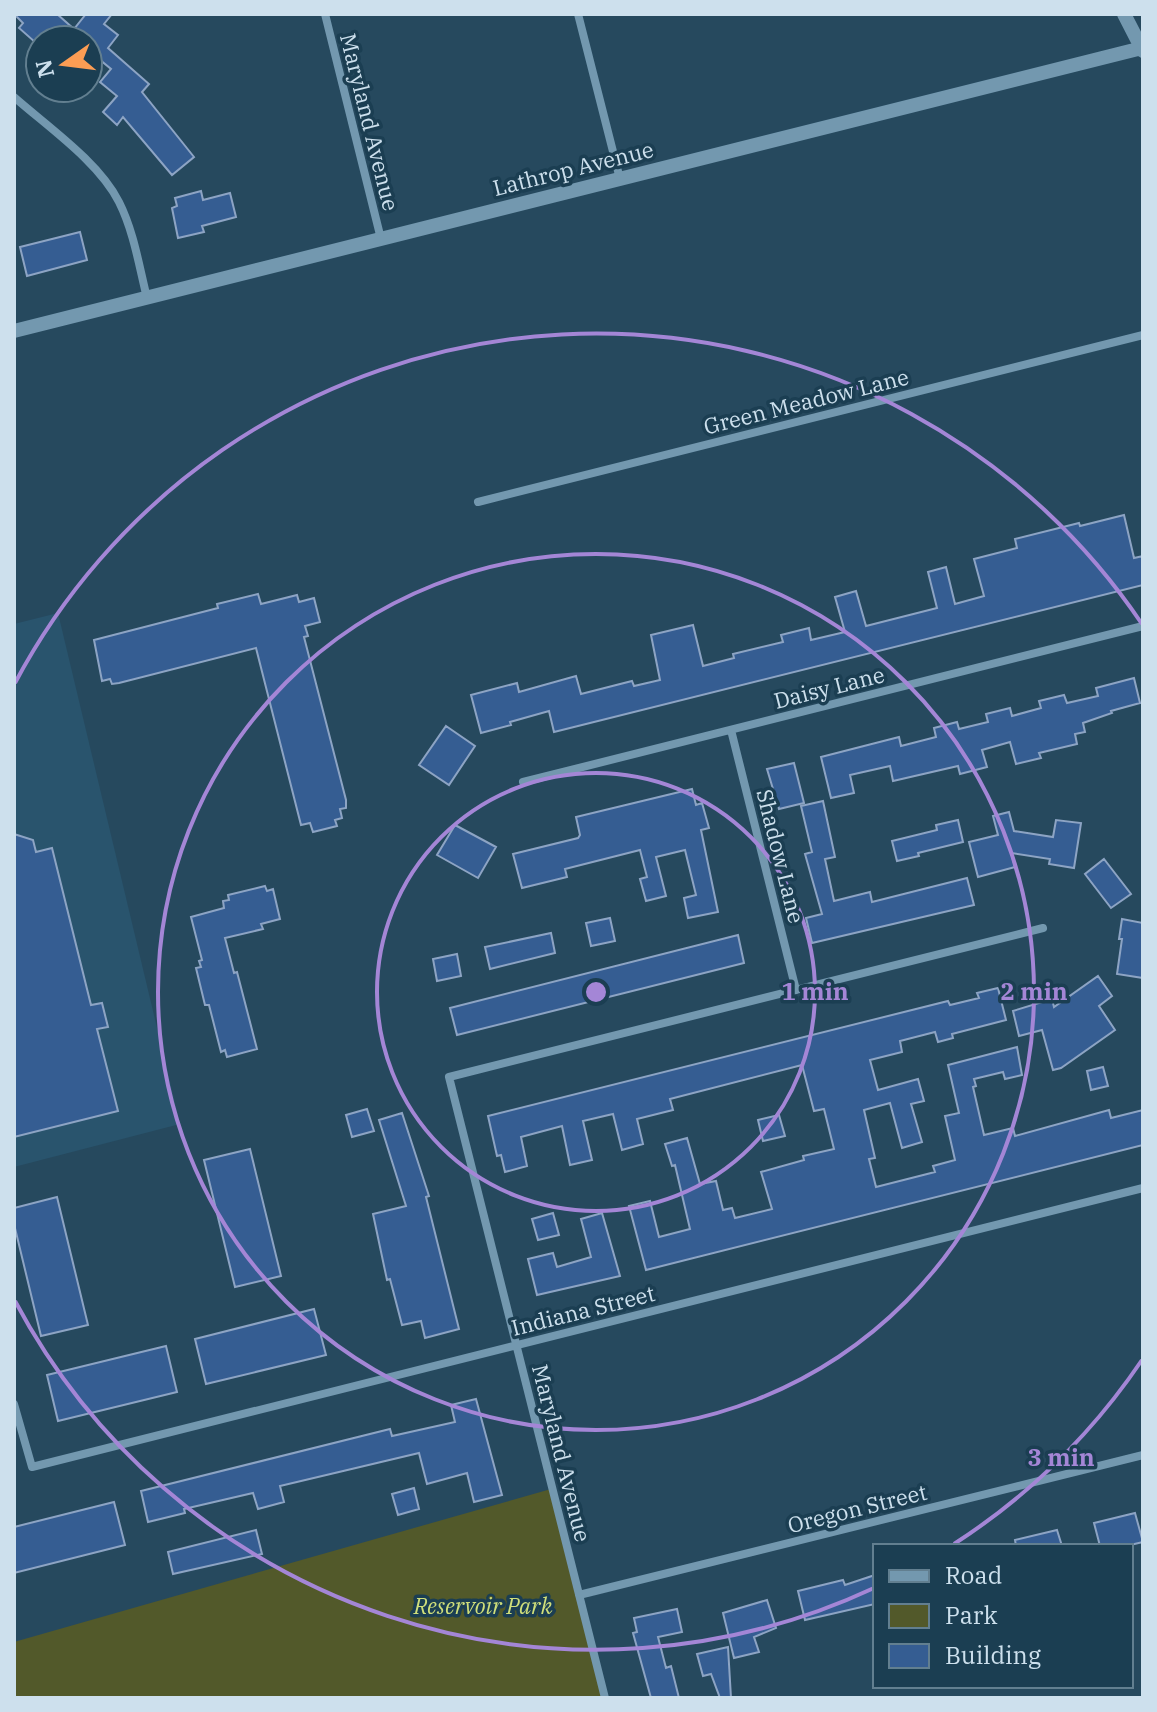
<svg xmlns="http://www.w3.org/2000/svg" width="1157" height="1712" font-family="'IBM Plex Serif',serif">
<rect width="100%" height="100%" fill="#26495e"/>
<!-- built -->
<path fill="#29546d" d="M 58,613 L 180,1124 L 14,1167 L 14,624 Z"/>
<!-- green -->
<path fill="#52592a" d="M 551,1489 L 605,1698 L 14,1698 L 14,1642 Z"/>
<!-- building -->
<path fill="#355d92" stroke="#8da4c4" stroke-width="2" d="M 14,14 L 57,14 L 74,29 L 86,14 L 112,14 L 104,24 L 118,35 L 108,48 L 149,84 L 142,92 L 194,157 L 172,175 L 123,117 L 117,125 L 103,112 L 117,96 L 100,82 L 111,69 L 88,50 L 88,40 L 39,40 L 36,43 L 19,28 L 23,23 Z
M 201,191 L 203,200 L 230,193 L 236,217 L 202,226 L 204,232 L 178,238 L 172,208 L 177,206 L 175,198 Z
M 80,232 L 87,260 L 27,276 L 20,247 Z
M 1124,515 L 1134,558 L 1143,556 L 1143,585 L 554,732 L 549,711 L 510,722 L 511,725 L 481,733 L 471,695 L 517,683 L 519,692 L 576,676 L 581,694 L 632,681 L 634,686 L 660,680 L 651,635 L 693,625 L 703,666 L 734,658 L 733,654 L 783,642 L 781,635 L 809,628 L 811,640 L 845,632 L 835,597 L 856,591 L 866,626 L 937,608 L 928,572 L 946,567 L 955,604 L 984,596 L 974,559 L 1017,548 L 1015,539 L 1079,523 L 1080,526 Z
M 258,594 L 261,604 L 297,595 L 299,602 L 314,598 L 320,622 L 305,626 L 308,636 L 304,637 L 346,800 L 346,808 L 340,809 L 342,818 L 335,820 L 337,826 L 313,832 L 310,823 L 301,825 L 256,648 L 119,683 L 112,684 L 110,679 L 102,681 L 94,640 L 218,608 L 217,604 Z
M 1134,678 L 1140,703 L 1111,711 L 1112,713 L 1083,723 L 1085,732 L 1075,734 L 1077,744 L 1039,753 L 1041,758 L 1016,764 L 1010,742 L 982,750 L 987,767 L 960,774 L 958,766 L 893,781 L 890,766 L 850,775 L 854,793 L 831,798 L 821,757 L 899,737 L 901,746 L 936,737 L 934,728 L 957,722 L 959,729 L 988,722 L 986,714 L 1010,708 L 1012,716 L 1041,708 L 1039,701 L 1064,695 L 1067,703 L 1098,696 L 1096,688 Z
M 446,726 L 475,746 L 449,785 L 419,765 Z
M 794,763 L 804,803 L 779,809 L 767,769 Z
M 692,789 L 696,805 L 702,803 L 709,828 L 701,830 L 718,912 L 688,918 L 684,898 L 696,895 L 685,850 L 656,857 L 666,896 L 646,901 L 640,879 L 647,877 L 640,850 L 565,869 L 567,877 L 522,888 L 513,854 L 578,838 L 580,835 L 576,817 Z
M 823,801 L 835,857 L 825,859 L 834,901 L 870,892 L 872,902 L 967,878 L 974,905 L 812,943 L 806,918 L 822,914 L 805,854 L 812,852 L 801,806 Z
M 1009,812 L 1014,831 L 1053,837 L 1056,820 L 1081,823 L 1074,868 L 1049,864 L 1050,859 L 1011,853 L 1015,867 L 978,877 L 969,842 L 998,835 L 993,816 Z
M 958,820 L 963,842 L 918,853 L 919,856 L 897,861 L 892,841 L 937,830 L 936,825 Z
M 455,825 L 496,847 L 478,878 L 437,855 Z
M 14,834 L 33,840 L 36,852 L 52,848 L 91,1005 L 102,1003 L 108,1027 L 97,1029 L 118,1111 L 14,1137 Z
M 1104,859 L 1131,894 L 1111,908 L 1085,874 Z
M 265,886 L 267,891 L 273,889 L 280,919 L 261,924 L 263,929 L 225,938 L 234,973 L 237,972 L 257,1049 L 227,1057 L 225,1050 L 221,1052 L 209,1005 L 205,1005 L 196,968 L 201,967 L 199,961 L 202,960 L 191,917 L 224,908 L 223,901 L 229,900 L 228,895 Z
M 610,918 L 615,941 L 591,946 L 586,923 Z
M 1122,919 L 1143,923 L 1143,978 L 1117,974 L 1122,939 L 1119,939 Z
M 551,933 L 555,953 L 490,969 L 485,947 Z
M 738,935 L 744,963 L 457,1035 L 450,1008 Z
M 457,954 L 461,976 L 437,981 L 433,959 Z
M 1098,976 L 1112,996 L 1099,1006 L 1115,1030 L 1061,1068 L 1053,1070 L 1042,1030 L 1019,1036 L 1013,1011 L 1052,999 L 1054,1007 Z
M 998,988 L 1006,1020 L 952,1034 L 953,1038 L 938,1042 L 935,1032 L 900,1041 L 902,1052 L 870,1060 L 878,1090 L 918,1079 L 924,1101 L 911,1104 L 922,1142 L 902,1148 L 890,1103 L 864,1110 L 875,1158 L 869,1159 L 876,1187 L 935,1172 L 933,1166 L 955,1160 L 945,1116 L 959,1113 L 948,1065 L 1017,1047 L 1022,1075 L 1005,1079 L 1003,1072 L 974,1079 L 976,1086 L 973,1087 L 984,1135 L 1013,1128 L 1015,1136 L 1109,1110 L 1111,1118 L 1143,1110 L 1143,1145 L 646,1270 L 629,1206 L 650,1201 L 659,1237 L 690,1229 L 675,1165 L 672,1166 L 665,1144 L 687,1138 L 700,1184 L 716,1181 L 723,1210 L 732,1208 L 735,1218 L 772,1209 L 761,1172 L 804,1160 L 803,1156 L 834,1149 L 824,1109 L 814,1111 L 802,1065 L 670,1099 L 673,1110 L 637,1119 L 643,1144 L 622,1150 L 613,1114 L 583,1121 L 592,1160 L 570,1165 L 562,1126 L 521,1137 L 527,1166 L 505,1172 L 501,1155 L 497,1156 L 488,1116 L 948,1001 L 950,1005 L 979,998 L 977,993 Z
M 1103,1067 L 1108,1086 L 1091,1090 L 1087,1071 Z
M 367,1109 L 374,1131 L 352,1137 L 346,1115 Z
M 402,1113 L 429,1196 L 426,1197 L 459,1329 L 425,1338 L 421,1321 L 402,1325 L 390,1279 L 387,1280 L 373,1214 L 406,1206 L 379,1120 Z
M 779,1115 L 785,1136 L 763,1141 L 758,1120 Z
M 250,1149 L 281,1276 L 235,1287 L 204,1160 Z
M 57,1197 L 88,1325 L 41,1336 L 14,1224 L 14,1208 Z
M 553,1213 L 559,1235 L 538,1240 L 532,1219 Z
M 602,1213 L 620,1276 L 537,1295 L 528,1259 L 553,1253 L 557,1267 L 591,1257 L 581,1219 Z
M 314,1309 L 326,1355 L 206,1384 L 195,1339 Z
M 166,1346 L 177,1392 L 58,1421 L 47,1375 Z
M 476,1399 L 502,1495 L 474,1502 L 467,1473 L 427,1484 L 419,1453 L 280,1486 L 284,1502 L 258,1509 L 253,1493 L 184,1509 L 185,1513 L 148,1522 L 141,1491 L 390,1429 L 392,1436 L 455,1422 L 451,1405 Z
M 414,1488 L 419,1509 L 398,1515 L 392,1494 Z
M 114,1502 L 125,1545 L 14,1573 L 14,1527 Z
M 1135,1513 L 1143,1542 L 1126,1546 L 1100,1546 L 1094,1523 Z
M 256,1530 L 262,1554 L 173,1574 L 168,1552 Z
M 1057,1530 L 1062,1546 L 1016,1546 L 1015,1540 Z
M 875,1575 L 875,1604 L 805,1620 L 798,1591 L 843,1580 L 845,1585 Z
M 767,1600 L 776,1628 L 754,1637 L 759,1652 L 734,1658 L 723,1613 Z
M 677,1609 L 682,1632 L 658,1637 L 666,1668 L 671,1666 L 679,1698 L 651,1698 L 633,1633 L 637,1632 L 634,1618 Z
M 728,1647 L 731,1698 L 720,1698 L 711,1674 L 703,1676 L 697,1654 Z"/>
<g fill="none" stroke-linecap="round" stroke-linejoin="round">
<!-- minor -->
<path stroke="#7398af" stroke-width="8" d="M 325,14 L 381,239
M 578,14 L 620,179
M 14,97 C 48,127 99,162 119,202 C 134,232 139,266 147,298
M 478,502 L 1143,335
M 731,730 L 796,990
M 523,782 L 1143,626
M 14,1404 L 32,1467 L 1143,1188
M 579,1595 L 1143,1455
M 605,1698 L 449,1077 L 1043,928"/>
<!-- tertiary -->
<path stroke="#7398af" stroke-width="14" d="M 1124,14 L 1143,51
M 14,331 L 1142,48"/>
</g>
<!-- distance rings -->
<g fill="none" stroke="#a486d6" stroke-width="4">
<circle cx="596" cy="992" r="219"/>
<circle cx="596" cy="992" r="438"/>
<path d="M1142 1360A658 658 0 0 1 954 1544M874 1588A658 658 0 0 1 15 1301M15 683A658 658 0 0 1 1142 624"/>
</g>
<g text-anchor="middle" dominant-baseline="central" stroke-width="7" stroke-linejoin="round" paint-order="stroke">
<!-- street labels -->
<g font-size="22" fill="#cde0ed" stroke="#1b3e52">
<text transform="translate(370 122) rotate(76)">Maryland Avenue</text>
<text transform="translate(573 168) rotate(-14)">Lathrop Avenue</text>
<text transform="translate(806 401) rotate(-14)">Green Meadow Lane</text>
<text transform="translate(829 687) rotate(-14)">Daisy Lane</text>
<text transform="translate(781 856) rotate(76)">Shadow Lane</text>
<text transform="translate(583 1310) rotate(-14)">Indiana Street</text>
<text transform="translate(562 1453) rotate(76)">Maryland Avenue</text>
<text transform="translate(857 1508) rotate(-14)">Oregon Street</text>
</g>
<!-- park labels -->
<g font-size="22" font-style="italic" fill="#d0df7a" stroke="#1b3e52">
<text x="483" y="1605">Reservoir Park</text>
</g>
</g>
<circle cx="596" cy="992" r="12" fill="#a486d6" stroke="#1b3e52" stroke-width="4"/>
<g font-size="24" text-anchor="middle" font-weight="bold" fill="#a486d6" stroke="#1b3e52" stroke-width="7" stroke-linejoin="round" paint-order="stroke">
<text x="815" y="1000">1 min</text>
<text x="1034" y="1000">2 min</text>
<text x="1061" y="1466">3 min</text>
</g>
<!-- border -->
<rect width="1157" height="1712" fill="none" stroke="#cde0ed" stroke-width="32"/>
<!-- legend -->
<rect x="873" y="1544" width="260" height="144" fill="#1b3e52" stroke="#627f90" stroke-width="2"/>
<rect x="889" y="1570" width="40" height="12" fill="#7398af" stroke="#627f90" stroke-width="2"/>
<text x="945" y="1584" font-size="24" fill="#cde0ed">Road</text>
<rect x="889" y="1604" width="40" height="24" fill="#52592a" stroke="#627f90" stroke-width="2"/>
<text x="945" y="1624" font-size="24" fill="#cde0ed">Park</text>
<rect x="889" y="1644" width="40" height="24" fill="#355d92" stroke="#627f90" stroke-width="2"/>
<text x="945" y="1664" font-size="24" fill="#cde0ed">Building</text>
<!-- north arrow -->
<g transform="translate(64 64) rotate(256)"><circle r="38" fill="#1b3e52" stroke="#627f90" stroke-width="2"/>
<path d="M0-6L14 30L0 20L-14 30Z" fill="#fc9d54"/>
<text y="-12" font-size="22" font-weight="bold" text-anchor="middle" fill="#cde0ed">N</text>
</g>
</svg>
